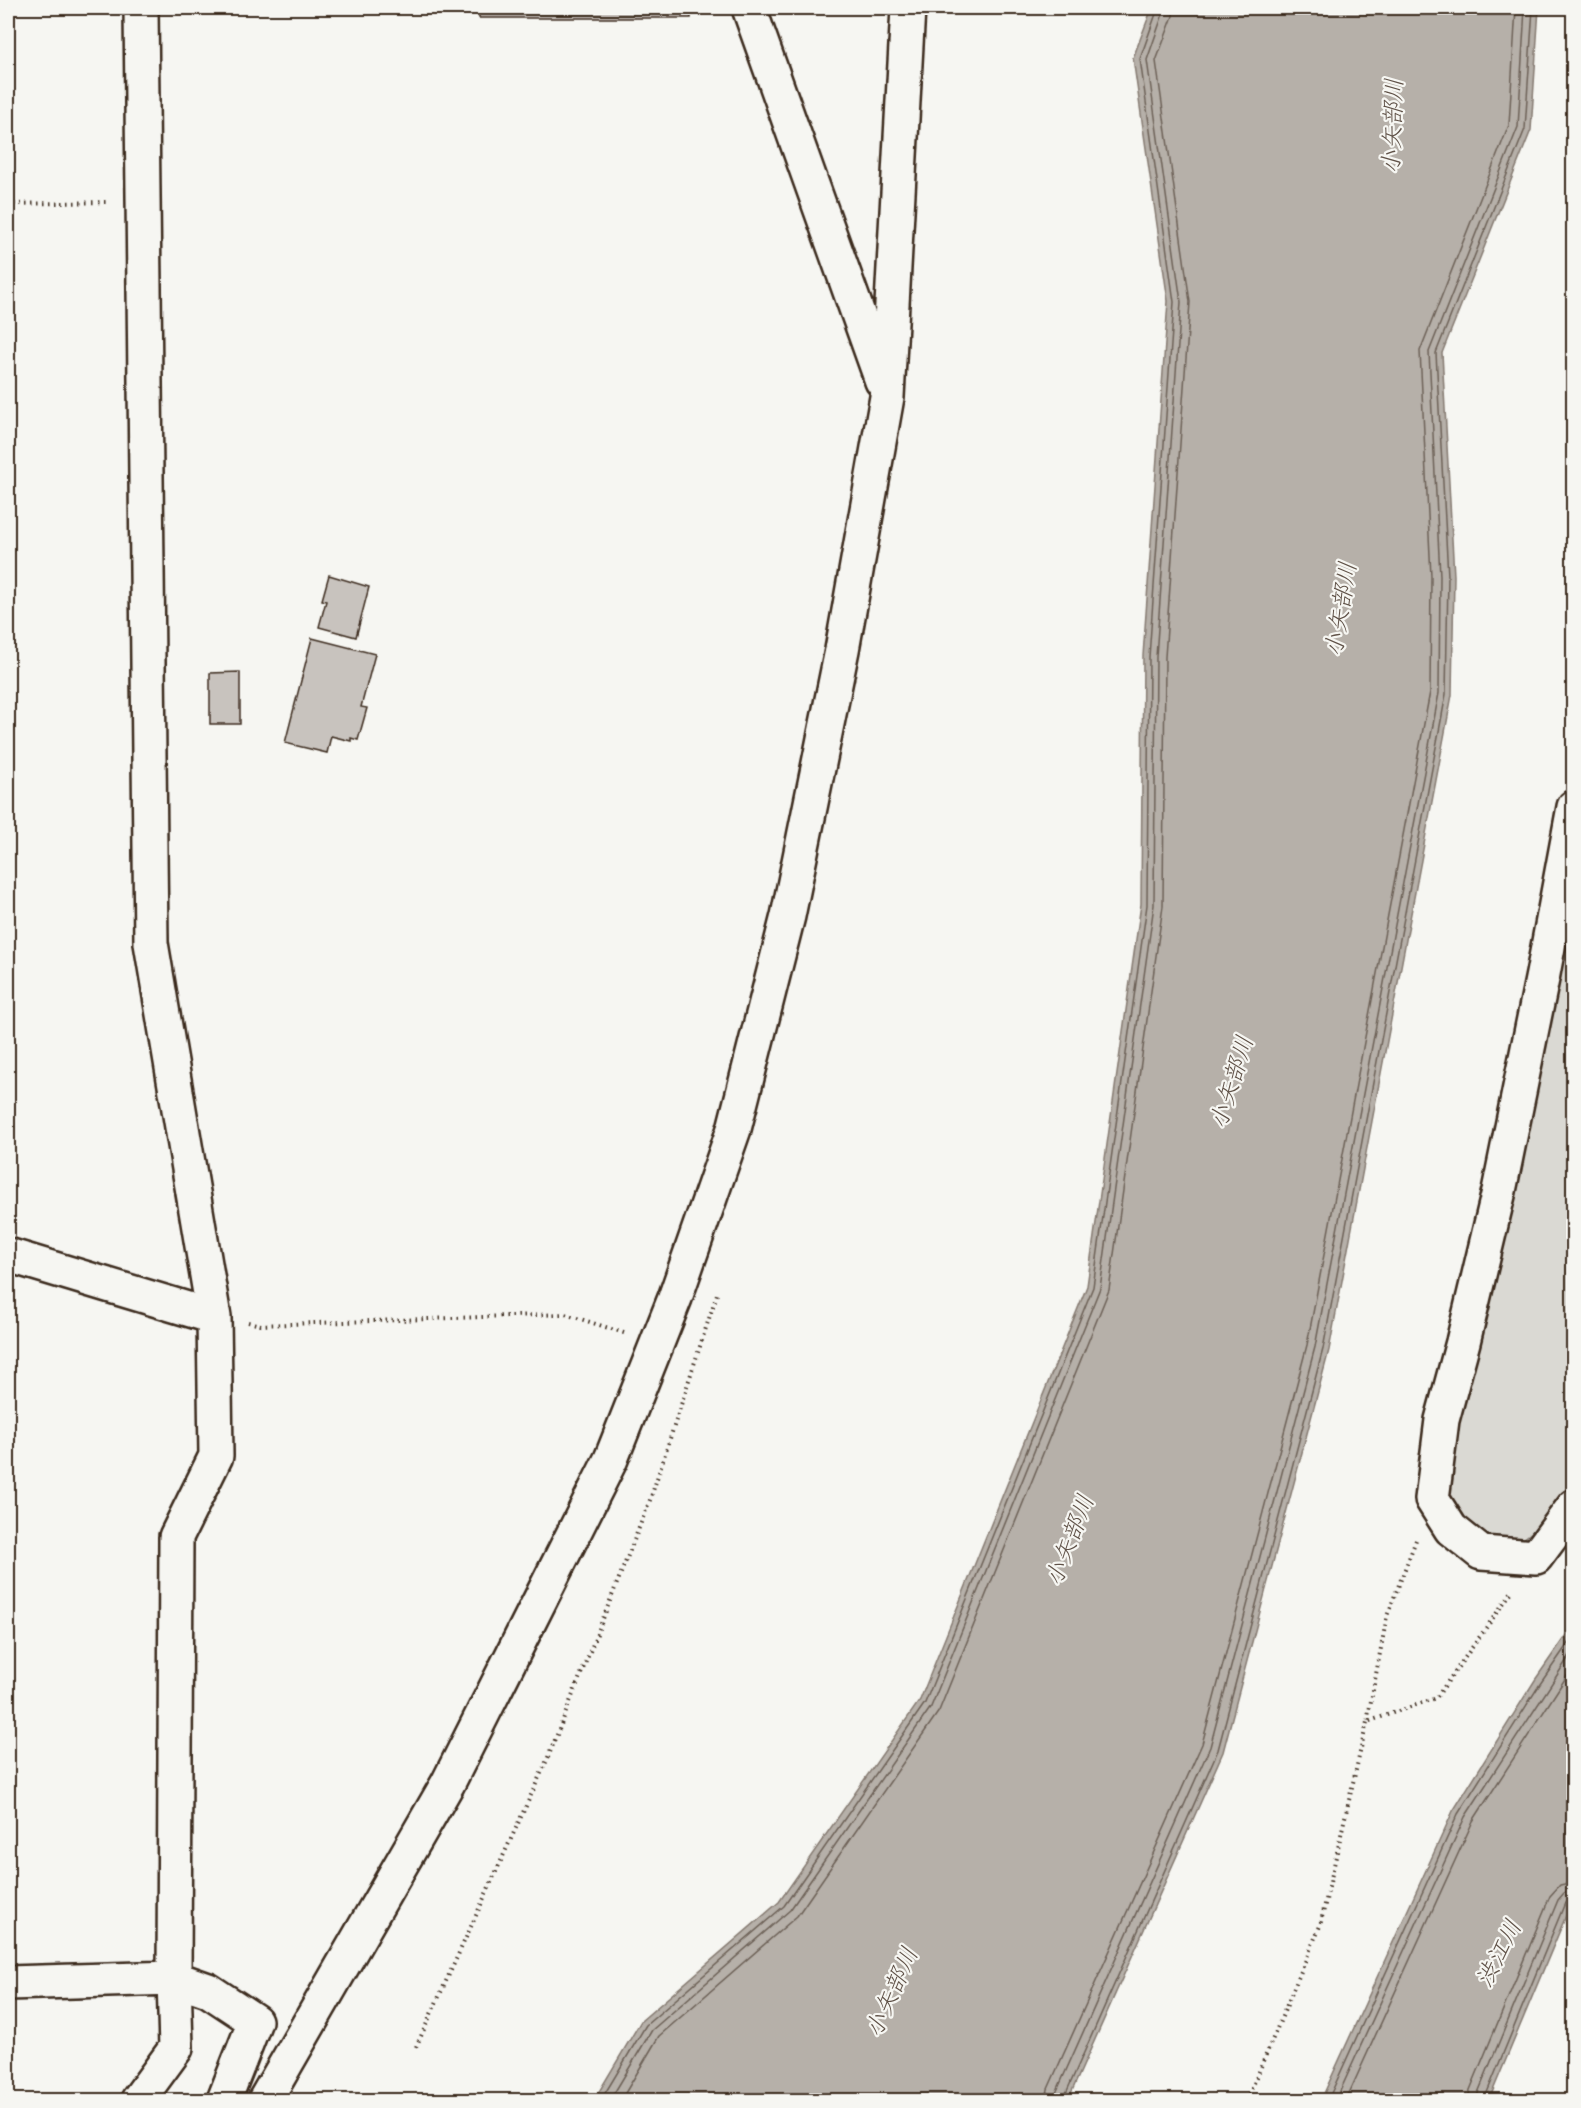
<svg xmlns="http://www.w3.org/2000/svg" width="1581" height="2108" font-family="Itim,'Klee One',sans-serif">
<rect width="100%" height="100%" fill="#f6f6f2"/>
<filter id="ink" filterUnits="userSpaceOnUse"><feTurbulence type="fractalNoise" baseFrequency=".0167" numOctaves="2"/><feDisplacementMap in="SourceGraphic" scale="12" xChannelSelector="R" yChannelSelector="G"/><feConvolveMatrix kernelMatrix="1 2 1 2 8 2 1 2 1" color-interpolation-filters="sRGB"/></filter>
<g filter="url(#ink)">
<!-- green -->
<path fill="#dad9d3" stroke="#8a8278" stroke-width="1.5" d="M 1573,851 L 1573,1483 L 1551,1517 L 1518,1543 L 1463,1528 L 1442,1494 Z"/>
<!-- water -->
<path fill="#b6b0a9" stroke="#857a71" stroke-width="1.5" d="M 1152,8 L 1539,8 L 1531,130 L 1442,353 L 1454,576 L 1452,695 L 1329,1350 L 1223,1752 L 1068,2100 L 594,2100 L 641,2021 L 779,1902 L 920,1700 L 1087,1286 L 1141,904 L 1143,656 L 1168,301 L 1133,58 Z
M 1573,1625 L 1573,1899 L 1489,2100 L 1321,2100 L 1453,1811 L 1535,1680 Z"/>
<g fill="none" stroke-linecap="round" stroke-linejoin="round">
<!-- shore -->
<path stroke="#6c6056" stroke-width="1.5" d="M 601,2100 L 646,2025 L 784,1906 L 925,1703 L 1093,1287 L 1147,905 L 1149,657 L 1174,302 L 1140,59 L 1158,8
M 610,2100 L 652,2030 L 790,1910 L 931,1707 L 1100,1288 L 1154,905 L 1156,657 L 1181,302 L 1147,60 L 1165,8
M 621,2100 L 659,2036 L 797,1916 L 939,1711 L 1109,1290 L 1163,906 L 1165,657 L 1190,302 L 1156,61 L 1173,16 L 1174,8
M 1046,2100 L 1048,2089 L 1202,1744 L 1307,1345 L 1430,692 L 1431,576 L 1420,351 L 1509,125 L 1516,8
M 1055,2100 L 1056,2093 L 1210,1747 L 1315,1347 L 1439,693 L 1440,576 L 1429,352 L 1518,127 L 1525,8
M 1063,2100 L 1218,1750 L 1323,1349 L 1446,694 L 1448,576 L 1436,353 L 1525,129 L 1533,8
M 1328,2100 L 1458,1814 L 1540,1684 L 1574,1635
M 1336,2100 L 1465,1817 L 1574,1649
M 1346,2100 L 1473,1821 L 1574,1665
M 1468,2100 L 1470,2090 L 1550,1896 L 1560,1885 L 1574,1882
M 1477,2100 L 1478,2093 L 1558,1900 L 1564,1893 L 1574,1891
M 1484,2100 L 1565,1903 L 1569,1899 L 1574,1899"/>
</g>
<!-- building -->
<path fill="#c8c3be" stroke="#3b2a1e" stroke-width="1.5" d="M 479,8 L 691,8 L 691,18 L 479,18 Z
M 329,575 L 369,587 L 356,637 L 319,627 L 326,601 L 322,600 Z
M 312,638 L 375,654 L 361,707 L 367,708 L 358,740 L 351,738 L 351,741 L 331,736 L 327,753 L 285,743 Z
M 240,672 L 240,724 L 210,724 L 210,673 Z"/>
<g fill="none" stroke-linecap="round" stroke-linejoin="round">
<!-- street casing -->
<g stroke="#3b2a1e" stroke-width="38">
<path id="street" d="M 749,8 L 882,381
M 1574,807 L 1543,974 L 1499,1191 L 1463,1342 L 1442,1420 L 1432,1499 L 1451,1529 L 1481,1553 L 1536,1557 L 1574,1506
M 8,1255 L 214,1317
M 8,1983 L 174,1978 L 176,1537 L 216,1456 L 214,1317 L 151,943 L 141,8
M 138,2100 L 176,2048 L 174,1978 L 208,1990 L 255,2021 L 224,2100
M 265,2100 L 448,1783 L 611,1459 L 675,1298 L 734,1129 L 788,916 L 842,650 L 887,397 L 908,8"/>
</g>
<!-- path -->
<path stroke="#3b2a1e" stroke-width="4" stroke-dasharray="1.5 4.5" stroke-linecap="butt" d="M 8,204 L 109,202
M 248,1322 L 261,1325 L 565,1314 L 624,1333
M 1416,1540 L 1387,1616 L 1367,1722 L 1436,1698 L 1513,1590
M 416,2047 L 547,1760 L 650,1500 L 717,1294
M 1247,2100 L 1320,1926 L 1367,1722"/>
<!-- street -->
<use href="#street" stroke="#f6f6f2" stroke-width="33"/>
</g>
</g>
<g text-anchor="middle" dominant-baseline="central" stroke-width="4.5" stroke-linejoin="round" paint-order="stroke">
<!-- water labels -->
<g font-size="24" font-style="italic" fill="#605248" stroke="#f6f6f2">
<text transform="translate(1392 126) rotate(-88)">小矢部川</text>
<text transform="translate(1340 609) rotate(-81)">小矢部川</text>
<text transform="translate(1231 1082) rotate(-73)">小矢部川</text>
<text transform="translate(1069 1540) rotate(-69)">小矢部川</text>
<text transform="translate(1498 1953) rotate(-63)">渋江川</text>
<text transform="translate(891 1992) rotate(-66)">小矢部川</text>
</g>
</g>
<!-- margin -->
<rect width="1581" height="2108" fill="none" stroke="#f6f6f2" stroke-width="30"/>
<rect x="15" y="15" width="1551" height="2078" fill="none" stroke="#3b2a1e" stroke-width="2" filter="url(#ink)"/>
</svg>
